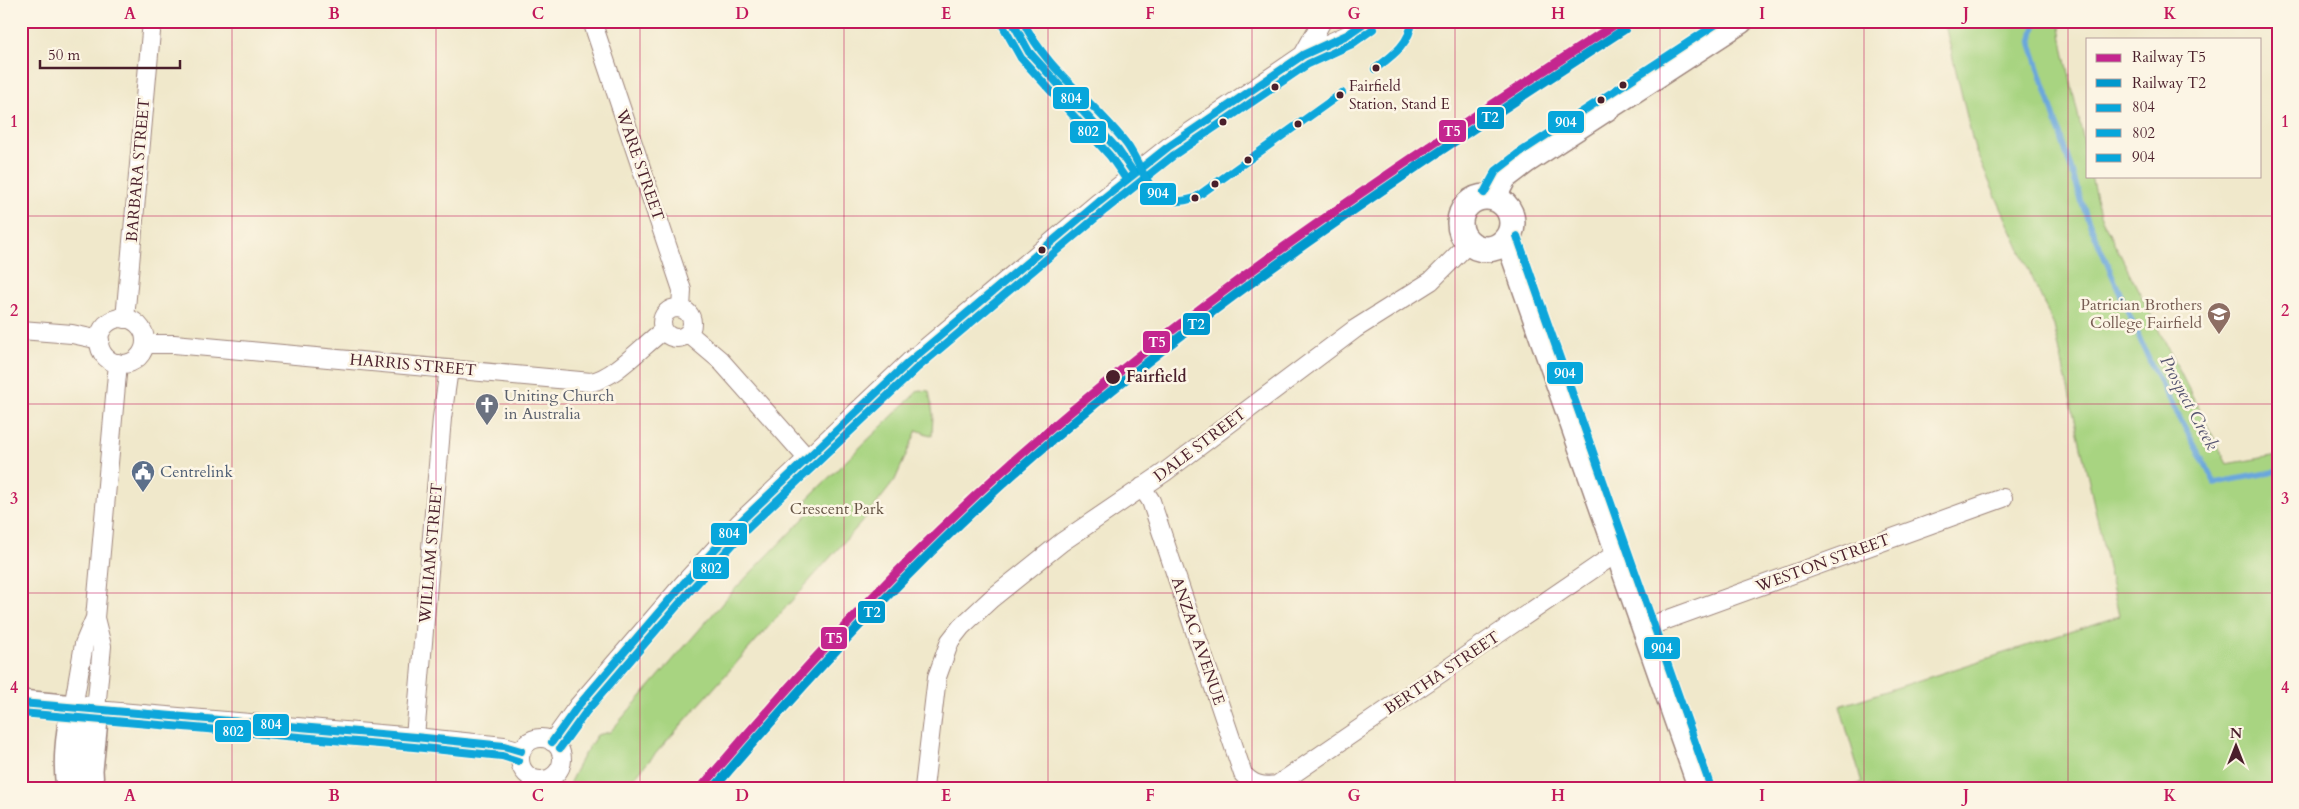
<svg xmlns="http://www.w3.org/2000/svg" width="2299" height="809" font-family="Cardo,serif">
<rect width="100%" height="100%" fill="#fcf5e5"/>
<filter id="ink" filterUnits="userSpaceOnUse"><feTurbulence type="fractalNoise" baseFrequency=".02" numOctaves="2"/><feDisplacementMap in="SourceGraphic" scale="10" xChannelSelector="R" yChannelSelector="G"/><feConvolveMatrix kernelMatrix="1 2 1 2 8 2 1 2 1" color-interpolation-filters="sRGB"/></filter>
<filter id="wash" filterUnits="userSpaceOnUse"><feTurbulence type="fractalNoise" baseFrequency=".0096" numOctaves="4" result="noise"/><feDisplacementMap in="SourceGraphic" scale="20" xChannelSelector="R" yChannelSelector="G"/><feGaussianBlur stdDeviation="1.12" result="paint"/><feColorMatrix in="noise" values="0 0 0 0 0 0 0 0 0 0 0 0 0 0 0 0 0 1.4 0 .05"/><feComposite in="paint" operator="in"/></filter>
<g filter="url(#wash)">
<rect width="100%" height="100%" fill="#f0e8cb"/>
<!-- green -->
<path fill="#a8d481" stroke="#797a56" d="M 1944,21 L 2059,21 L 2064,51 L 2088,160 L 2088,176 L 2091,176 L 2100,215 L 2227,464 L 2278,455 L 2278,788 L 1846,788 L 1862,783 L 1840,706 L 2119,616 L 2054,326 L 1975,150 Z
M 919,390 L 929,391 L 933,414 L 932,436 L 917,430 L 895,480 L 868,515 L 625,788 L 567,788 L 583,756 L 597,735 L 610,732 L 733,591 L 809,513 L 807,499 Z"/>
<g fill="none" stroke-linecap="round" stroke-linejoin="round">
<!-- stream -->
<path stroke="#6aa7db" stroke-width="5.5" d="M 2036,21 L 2031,44 L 2086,215 L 2153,369 L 2215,483 L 2278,471"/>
</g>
</g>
<g filter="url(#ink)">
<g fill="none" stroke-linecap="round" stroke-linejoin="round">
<!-- minor casing -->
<g stroke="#9d847b" stroke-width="20">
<path id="minor" d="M 592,21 L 682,290 L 681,309
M 1012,21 L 1029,52 L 1118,150 L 1134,173
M 1303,55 L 1322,21
M662 323a15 15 0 1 1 30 0a15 15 0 1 1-30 0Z
M99 341a23 23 0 1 1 46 0a23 23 0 1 1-46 0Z
M 125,319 L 152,21
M 21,330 L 72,334 L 100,340
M 688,333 L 720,360 L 807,458
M 145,344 L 174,344 L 591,382 C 615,378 643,345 664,330
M 1142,487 L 1151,501 L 1243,774 C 1253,785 1262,787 1277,785 L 1618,552
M 95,618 L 102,646 L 96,710 L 415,737 L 504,746 L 521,751
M 1644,628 L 2003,498
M 73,708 L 84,644 L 95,618 L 118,363
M 415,737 L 442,418 L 449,369
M520 759a21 21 0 1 1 42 0a21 21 0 1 1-42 0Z
M 552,742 L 578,706 L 683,584 L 739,523 L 909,362 L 1099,202 L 1168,147 L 1303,55 L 1347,35 L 1367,21
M 924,788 L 937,677 L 950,641 L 961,627 L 991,599 L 1062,542 L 1165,472 L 1355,329 L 1431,281 L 1469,243"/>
</g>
<!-- secondary casing -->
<g stroke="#9d847b" stroke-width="28">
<path id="secondary" d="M1460 223a26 26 0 1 1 52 0a26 26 0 1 1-52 0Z
M 1493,198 L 1504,177 L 1525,161 L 1740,21
M 1508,239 L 1701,788
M 21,703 L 96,710 L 90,770 L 91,788
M 69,788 C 65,761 69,735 73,708"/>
</g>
<!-- minor -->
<use href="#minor" stroke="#fff" stroke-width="18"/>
<!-- secondary -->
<use href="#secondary" stroke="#fff" stroke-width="25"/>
<!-- bus-1 casing -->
<g stroke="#fcf5e5" stroke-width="11">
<path id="bus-1" d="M 1012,21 L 1029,52 L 1118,150 L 1134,173
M 21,703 L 415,737 L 504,746 L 521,751
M 552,742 L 578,706 L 683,584 L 739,523 L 909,362 L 1099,202 L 1168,147 L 1303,55 L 1347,35 L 1367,21"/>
</g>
<!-- bus-2 casing -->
<g stroke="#fcf5e5" stroke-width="11">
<path id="bus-2" d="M 1003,26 L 1021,58 L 1110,156 L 1126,179
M 21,713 L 414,747 L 502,756 L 518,761
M 560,748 L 586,712 L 690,591 L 746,530 L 916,369 L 1105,210 L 1174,155 L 1308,64 L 1352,44 L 1373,29"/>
</g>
<!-- bus-3 casing -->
<g stroke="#fcf5e5" stroke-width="11">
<path id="bus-3" d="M 1023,21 C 1047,72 1096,102 1128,146 C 1139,162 1146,186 1162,197 C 1171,204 1184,201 1195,198 L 1342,93
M 1375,69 C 1392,56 1410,44 1412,21
M 1484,193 L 1496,171 L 1519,153 L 1721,21
M 1517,236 L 1710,785"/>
</g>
<!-- bus-1 -->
<use href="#bus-1" stroke="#07a6db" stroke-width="8"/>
<!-- bus-2 -->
<use href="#bus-2" stroke="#07a6db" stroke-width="8"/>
<!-- bus-3 -->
<use href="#bus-3" stroke="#07a6db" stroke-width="8"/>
<!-- rail-1 casing -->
<g stroke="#fcf5e5" stroke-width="12">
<path id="rail-1" d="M 701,788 C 795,677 893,570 1000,473 C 1191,301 1405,161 1620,21"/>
</g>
<!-- rail-2 casing -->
<g stroke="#fcf5e5" stroke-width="12">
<path id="rail-2" d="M 714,788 C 806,680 902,575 1007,480 C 1198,308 1411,169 1625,29"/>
</g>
<!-- rail-1 -->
<use href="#rail-1" stroke="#c4258f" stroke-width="9"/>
<!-- rail-2 -->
<use href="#rail-2" stroke="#0098cd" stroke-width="9"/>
</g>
</g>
<!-- grid -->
<path fill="none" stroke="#c2185b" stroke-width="1" stroke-opacity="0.55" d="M 232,21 L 232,788M 436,21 L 436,788M 640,21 L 640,788M 844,21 L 844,788M 1048,21 L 1048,788M 1252,21 L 1252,788M 1455,21 L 1455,788M 1660,21 L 1660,788M 1864,21 L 1864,788M 2068,21 L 2068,788M 21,216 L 2278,216M 21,404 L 2278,404M 21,593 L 2278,593"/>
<!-- icons -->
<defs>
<g id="school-pin" transform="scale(1.25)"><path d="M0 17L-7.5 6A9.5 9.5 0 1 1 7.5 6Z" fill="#8d6e63" stroke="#fcf5e5"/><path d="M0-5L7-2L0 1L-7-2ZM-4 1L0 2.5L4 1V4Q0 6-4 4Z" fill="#fff"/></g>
<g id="church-pin" transform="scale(1.25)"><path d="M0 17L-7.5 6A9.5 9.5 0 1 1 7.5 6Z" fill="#6b7280" stroke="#fcf5e5"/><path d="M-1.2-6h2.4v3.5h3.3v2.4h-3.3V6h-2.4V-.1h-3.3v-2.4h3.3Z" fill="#fff"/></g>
<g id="civic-pin" transform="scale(1.25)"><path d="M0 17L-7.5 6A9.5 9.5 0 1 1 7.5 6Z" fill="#5c6f8a" stroke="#fcf5e5"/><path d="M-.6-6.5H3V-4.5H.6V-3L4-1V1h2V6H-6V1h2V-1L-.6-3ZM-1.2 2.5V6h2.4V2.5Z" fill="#fff"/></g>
</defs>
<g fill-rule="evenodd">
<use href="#school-pin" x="2219" y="314"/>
<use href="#church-pin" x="487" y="405"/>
<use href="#civic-pin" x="143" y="472"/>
</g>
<!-- markers -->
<g fill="#4a1f2b" stroke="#fcf5e5" stroke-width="2">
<circle cx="1376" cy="68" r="4.5"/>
<circle cx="1623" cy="85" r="4.5"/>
<circle cx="1275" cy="87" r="4.5"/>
<circle cx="1340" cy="95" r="4.5"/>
<circle cx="1601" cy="100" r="4.5"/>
<circle cx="1223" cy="122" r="4.5"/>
<circle cx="1298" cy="124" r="4.5"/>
<circle cx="1248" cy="160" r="4.5"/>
<circle cx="1215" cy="184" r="4.5"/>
<circle cx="1195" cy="198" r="4.5"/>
<circle cx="1042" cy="250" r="4.5"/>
<circle cx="1113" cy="377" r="8"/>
</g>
<g text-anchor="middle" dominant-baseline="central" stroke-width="5" stroke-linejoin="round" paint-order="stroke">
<!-- bus labels -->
<g font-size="15" fill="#4a1f2b" stroke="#fcf5e5" text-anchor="start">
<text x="1349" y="86">Fairfield<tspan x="1349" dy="18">Station, Stand E</tspan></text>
</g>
<!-- street labels -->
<g font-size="16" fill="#4a1f2b" stroke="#fcf5e5">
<text transform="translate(640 165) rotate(71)">WARE STREET</text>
<text transform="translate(138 170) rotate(-85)">BARBARA STREET</text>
<text transform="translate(413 365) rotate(5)">HARRIS STREET</text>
<text transform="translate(1200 445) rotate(-37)">DALE STREET</text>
<text transform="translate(431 553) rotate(-85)">WILLIAM STREET</text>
<text transform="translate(1823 563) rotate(-20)">WESTON STREET</text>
<text transform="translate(1198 641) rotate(71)">ANZAC AVENUE</text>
<text transform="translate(1442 673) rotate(-34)">BERTHA STREET</text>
</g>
<!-- education labels -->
<g font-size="16" fill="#785e54" stroke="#fcf5e5" text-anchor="end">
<text x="2202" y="305">Patrician Brothers<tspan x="2202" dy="18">College Fairfield</tspan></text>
</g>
<!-- stop labels -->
<g font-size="16" font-weight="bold" fill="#4a1f2b" stroke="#fcf5e5" text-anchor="start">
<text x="1126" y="377">Fairfield</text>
</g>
<!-- worship labels -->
<g font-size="16" fill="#5b616d" stroke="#fcf5e5" text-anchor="start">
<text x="504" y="396">Uniting Church<tspan x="504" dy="18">in Australia</tspan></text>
</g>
<!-- service labels -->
<g font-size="16" fill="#4e5e75" stroke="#fcf5e5" text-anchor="start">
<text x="160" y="472">Centrelink</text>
</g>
<!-- park labels -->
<g font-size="16" fill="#665545" stroke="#fcf5e5">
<text x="837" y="509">Crescent Park</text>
</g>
<!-- water labels -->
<g font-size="18" font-style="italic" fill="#575571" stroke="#fcf5e5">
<text transform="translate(2189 403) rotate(62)">Prospect Creek</text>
</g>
</g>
<g stroke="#fcf5e5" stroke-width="2">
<rect x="1052" y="86" width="38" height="24" rx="5" fill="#07a6db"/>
<rect x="1476" y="106" width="29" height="24" rx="5" fill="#0098cd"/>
<rect x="1547" y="110" width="38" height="24" rx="5" fill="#07a6db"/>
<rect x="1438" y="119" width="29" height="24" rx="5" fill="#c4258f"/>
<rect x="1069" y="120" width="38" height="24" rx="5" fill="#07a6db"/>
<rect x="1139" y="182" width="38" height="24" rx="5" fill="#07a6db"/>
<rect x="1182" y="312" width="29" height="24" rx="5" fill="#0098cd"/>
<rect x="1142" y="330" width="29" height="24" rx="5" fill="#c4258f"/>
<rect x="1546" y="361" width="38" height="24" rx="5" fill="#07a6db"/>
<rect x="710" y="522" width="38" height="24" rx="5" fill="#07a6db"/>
<rect x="692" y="556" width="38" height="24" rx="5" fill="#07a6db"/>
<rect x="857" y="600" width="29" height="24" rx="5" fill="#0098cd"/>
<rect x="820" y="626" width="28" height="24" rx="5" fill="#c4258f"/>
<rect x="1643" y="636" width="38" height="24" rx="5" fill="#07a6db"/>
<rect x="252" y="713" width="38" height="24" rx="5" fill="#07a6db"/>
<rect x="214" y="719" width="38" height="24" rx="5" fill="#07a6db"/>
</g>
<g font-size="14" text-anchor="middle" font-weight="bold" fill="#fff">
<text x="1071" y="103">804</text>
<text x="1490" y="122">T2</text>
<text x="1566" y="127">904</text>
<text x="1452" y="136">T5</text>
<text x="1088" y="136">802</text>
<text x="1158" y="198">904</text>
<text x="1196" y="329">T2</text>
<text x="1157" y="347">T5</text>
<text x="1565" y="378">904</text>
<text x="729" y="538">804</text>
<text x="711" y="573">802</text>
<text x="872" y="617">T2</text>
<text x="834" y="643">T5</text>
<text x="1662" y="653">904</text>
<text x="271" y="729">804</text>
<text x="233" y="736">802</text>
</g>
<!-- margin -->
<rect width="2299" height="809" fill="none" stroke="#fcf5e5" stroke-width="55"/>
<!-- legend -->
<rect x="2086" y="38" width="175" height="140" fill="#fcf5e5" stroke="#b59f9b"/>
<rect x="2096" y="54" width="25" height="8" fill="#c4258f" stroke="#b59f9b"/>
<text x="2132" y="62" font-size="15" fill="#4a1f2b">Railway T5</text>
<rect x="2096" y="79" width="25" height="8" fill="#0098cd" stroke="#b59f9b"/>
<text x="2132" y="88" font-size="15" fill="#4a1f2b">Railway T2</text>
<rect x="2096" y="104" width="25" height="8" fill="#07a6db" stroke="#b59f9b"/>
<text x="2132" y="112" font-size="15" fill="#4a1f2b">804</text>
<rect x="2096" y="129" width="25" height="8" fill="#07a6db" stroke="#b59f9b"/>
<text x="2132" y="138" font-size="15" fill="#4a1f2b">802</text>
<rect x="2096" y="154" width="25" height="8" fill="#07a6db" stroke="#b59f9b"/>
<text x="2132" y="162" font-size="15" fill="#4a1f2b">904</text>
<!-- north arrow -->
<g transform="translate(2236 746)" stroke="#fcf5e5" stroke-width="4" paint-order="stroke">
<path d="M0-4L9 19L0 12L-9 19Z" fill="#4a1f2b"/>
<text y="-8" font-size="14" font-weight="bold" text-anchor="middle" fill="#4a1f2b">N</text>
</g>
<!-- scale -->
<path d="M40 60v8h140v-8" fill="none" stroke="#4a1f2b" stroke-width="2.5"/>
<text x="48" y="60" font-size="15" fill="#4a1f2b" stroke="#fcf5e5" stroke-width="4" paint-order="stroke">50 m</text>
<rect x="28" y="28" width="2244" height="754" fill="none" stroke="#c2185b" stroke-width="2"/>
<g font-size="16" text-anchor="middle" font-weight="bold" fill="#c2185b">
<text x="130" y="19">A</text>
<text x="334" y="19">B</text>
<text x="538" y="19">C</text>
<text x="742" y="19">D</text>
<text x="946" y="19">E</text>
<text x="1150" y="19">F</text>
<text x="1354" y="19">G</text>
<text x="1558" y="19">H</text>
<text x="1762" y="19">I</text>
<text x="1966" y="19">J</text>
<text x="2170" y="19">K</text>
<text x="14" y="127">1</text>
<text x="2285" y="127">1</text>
<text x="14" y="316">2</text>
<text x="2285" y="316">2</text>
<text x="14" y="504">3</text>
<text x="2285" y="504">3</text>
<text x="14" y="693">4</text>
<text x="2285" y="693">4</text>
<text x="130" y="801">A</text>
<text x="334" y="801">B</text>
<text x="538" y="801">C</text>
<text x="742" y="801">D</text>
<text x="946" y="801">E</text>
<text x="1150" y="801">F</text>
<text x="1354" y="801">G</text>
<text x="1558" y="801">H</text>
<text x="1762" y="801">I</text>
<text x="1966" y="801">J</text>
<text x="2170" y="801">K</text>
</g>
</svg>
